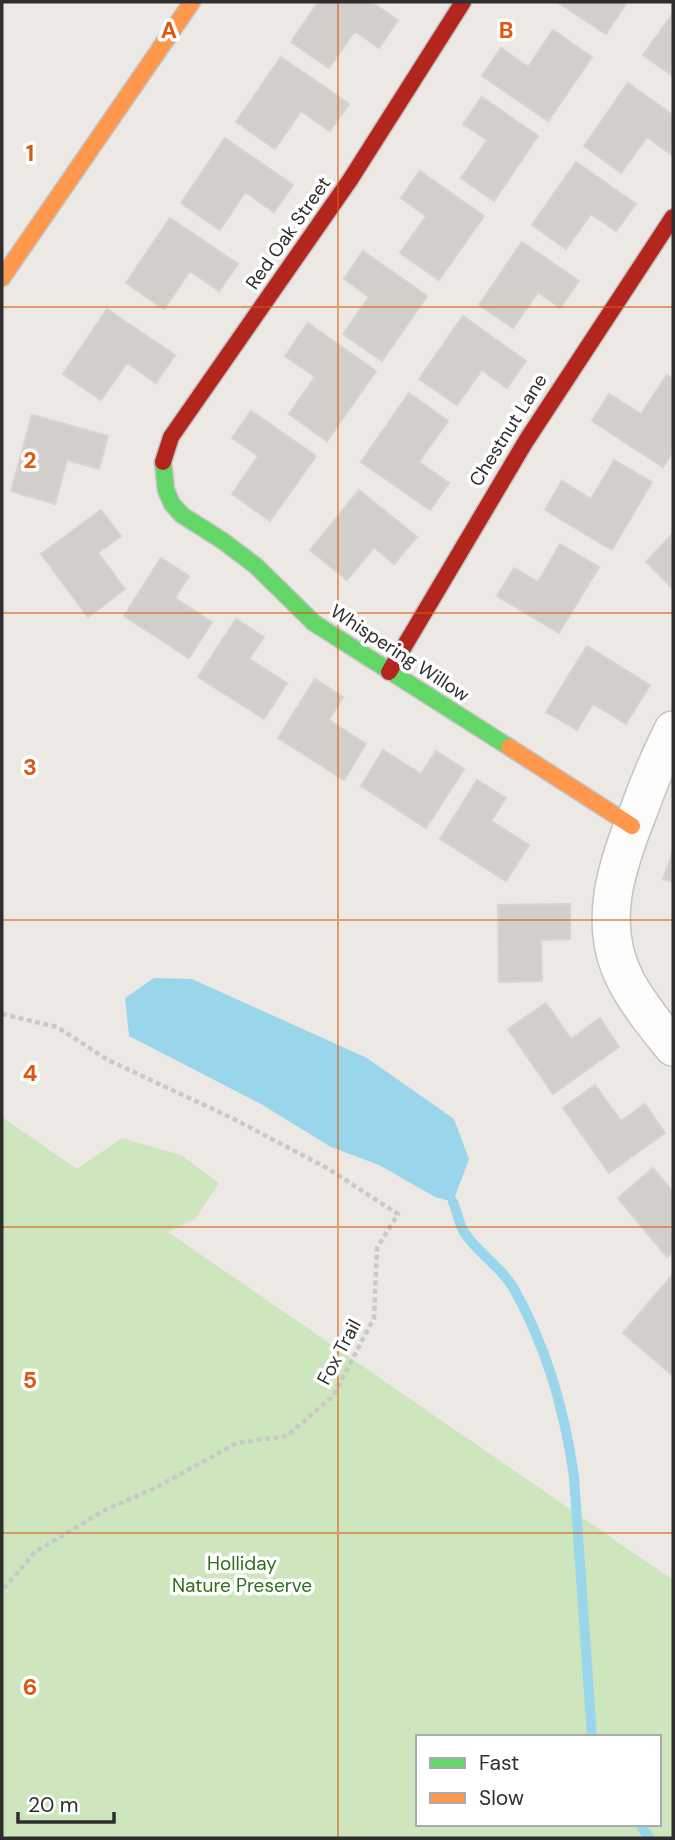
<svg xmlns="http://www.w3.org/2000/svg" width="675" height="1840" font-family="'DM Sans',sans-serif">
<rect width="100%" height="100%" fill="#ece8e4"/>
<!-- green -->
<path fill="#cee6be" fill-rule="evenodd" d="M 2,1117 L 77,1169 L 122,1138 L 181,1155 L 219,1183 L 195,1219 L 168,1232 L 673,1580 L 673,1838 L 2,1838 ZM 418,1737 L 659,1737 L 659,1824 L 418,1824 Z"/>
<!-- water -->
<path fill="#99d6ec" d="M 154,978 L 192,979 L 367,1058 L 454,1119 L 469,1159 L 453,1202 L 435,1197 L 379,1165 L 331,1147 L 261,1104 L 129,1036 L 125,998 Z"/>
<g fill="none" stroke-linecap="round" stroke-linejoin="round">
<!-- stream -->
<path stroke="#99d6ec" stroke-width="10" d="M 453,1202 C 457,1212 459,1224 464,1232 C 477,1253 502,1267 514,1289 C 546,1346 565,1412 574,1477 L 592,1737
M 639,1824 L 650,1838"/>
</g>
<!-- building -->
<path fill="#d1cecb" stroke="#d7d4d0" stroke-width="2" d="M 318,2 L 371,2 L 398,20 L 379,48 L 355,31 L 329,68 L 291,42 Z
M 557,2 L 627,2 L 606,34 Z
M 673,13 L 673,76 L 643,55 Z
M 553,30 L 592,57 L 548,121 L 482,76 L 501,48 L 528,67 Z
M 281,57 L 349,104 L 330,131 L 301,111 L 275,149 L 236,122 Z
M 628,83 L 673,115 L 673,153 L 672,155 L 647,137 L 621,173 L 584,146 Z
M 482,97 L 538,136 L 494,201 L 461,178 L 487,140 L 463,124 Z
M 225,138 L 293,185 L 274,212 L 245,192 L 220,230 L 181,203 Z
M 576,162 L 636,204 L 616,231 L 591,214 L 566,249 L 532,225 Z
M 420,171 L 484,216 L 439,280 L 400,253 L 426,216 L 401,198 Z
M 170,218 L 238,264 L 219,291 L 190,271 L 164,309 L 126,283 Z
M 522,242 L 579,281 L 560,308 L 538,292 L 513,328 L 479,305 Z
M 363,251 L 427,296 L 382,361 L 343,334 L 369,297 L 344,279 Z
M 107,309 L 175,355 L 156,383 L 127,363 L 101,400 L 63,374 Z
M 463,316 L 526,361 L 507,388 L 482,370 L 457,405 L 419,379 Z
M 308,323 L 376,371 L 327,441 L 289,414 L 315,377 L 285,356 Z
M 667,375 L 673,379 L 673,452 L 663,467 L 592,421 L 609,394 L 641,414 Z
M 409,393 L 448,421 L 419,462 L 449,483 L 430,510 L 361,462 Z
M 251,411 L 316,456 L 270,521 L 232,494 L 258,456 L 232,438 Z
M 32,415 L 108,436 L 99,469 L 67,460 L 55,504 L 11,491 Z
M 614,460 L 652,482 L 612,550 L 545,510 L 562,481 L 591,499 Z
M 359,490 L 417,537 L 394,564 L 374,547 L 347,580 L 310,550 Z
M 101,510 L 121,536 L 98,553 L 125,589 L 88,617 L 41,554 Z
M 673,533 L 673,589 L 646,562 Z
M 560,544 L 599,567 L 559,633 L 497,596 L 514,568 L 538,582 Z
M 161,558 L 189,576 L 175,598 L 212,622 L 189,658 L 124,616 Z
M 236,619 L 264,637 L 249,659 L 287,683 L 264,719 L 198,677 Z
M 587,646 L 650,685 L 626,724 L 593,704 L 577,730 L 546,712 Z
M 315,679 L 343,697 L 329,720 L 366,744 L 344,780 L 278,738 Z
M 383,750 L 421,774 L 436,751 L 464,769 L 426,828 L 361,786 Z
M 477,780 L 506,798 L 491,821 L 529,845 L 506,881 L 440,839 Z
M 673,851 L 673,882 L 663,879 Z
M 570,904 L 570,939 L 541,940 L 542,981 L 499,982 L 498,905 Z
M 546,1003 L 571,1039 L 600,1018 L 619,1047 L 553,1094 L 508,1029 Z
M 595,1085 L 621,1121 L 645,1104 L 665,1133 L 609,1173 L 563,1108 Z
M 653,1168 L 673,1192 L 673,1252 L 667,1257 L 618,1198 Z
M 673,1274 L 673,1376 L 623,1333 Z"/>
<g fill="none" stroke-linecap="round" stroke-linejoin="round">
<!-- street casing -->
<g stroke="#c5c4c5" stroke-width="40">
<path id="street" d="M 673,730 C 660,756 649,782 639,810 C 617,865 596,924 626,981 C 638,1004 657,1027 673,1047"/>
</g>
<!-- fast casing -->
<g stroke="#c5c4c5" stroke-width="19">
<path id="fast" d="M 163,462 L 166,490 L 172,504 L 182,515 L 223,541 L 256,566 L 314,623 L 509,747"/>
</g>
<!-- slow casing -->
<g stroke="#c5c4c5" stroke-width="19">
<path id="slow" d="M 2,278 L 192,2
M 509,747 L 632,826"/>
</g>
<!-- jam casing -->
<g stroke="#c5c4c5" stroke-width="19">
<path id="jam" d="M 163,462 L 171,437 L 350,180 L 463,2
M 389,672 L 526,441 L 673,217"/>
</g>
<!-- path -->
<path stroke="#c9c9c8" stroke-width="4.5" stroke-dasharray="5 3.5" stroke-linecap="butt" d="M 2,1014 L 57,1027 L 108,1060 L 232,1118 L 327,1168 L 398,1214 L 377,1248 L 374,1318 L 333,1396 L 287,1436 L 237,1443 L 157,1487 L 105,1510 L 35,1552 L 2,1591"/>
<!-- street -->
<use href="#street" stroke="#fcfcfb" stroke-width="37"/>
<!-- fast -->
<use href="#fast" stroke="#63d668" stroke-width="16"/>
<!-- slow -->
<use href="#slow" stroke="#ff974d" stroke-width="16"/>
<!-- jam -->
<use href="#jam" stroke="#b3261e" stroke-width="16"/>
</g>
<!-- grid -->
<path fill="none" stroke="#df570e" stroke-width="2" stroke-opacity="0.55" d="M 338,2 L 338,1838M 2,307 L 673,307M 2,613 L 673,613M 2,920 L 673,920M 2,1227 L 673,1227M 2,1533 L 673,1533"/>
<g text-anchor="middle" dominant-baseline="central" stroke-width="7" stroke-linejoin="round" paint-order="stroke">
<!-- street labels -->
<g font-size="19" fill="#2e2e2e" stroke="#fff">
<text transform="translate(288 233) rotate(-55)">Red Oak Street</text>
<text transform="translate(508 430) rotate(-58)">Chestnut Lane</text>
<text transform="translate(400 653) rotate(33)">Whispering Willow</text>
<text transform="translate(339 1352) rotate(-62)">Fox Trail</text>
</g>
<!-- park labels -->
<g font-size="19" fill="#2c6e1b" stroke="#fff">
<text x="242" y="1563">Holliday<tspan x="242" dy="22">Nature Preserve</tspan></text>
</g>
</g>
<g font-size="23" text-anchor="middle" font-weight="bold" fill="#df570e" stroke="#fff" stroke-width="7" stroke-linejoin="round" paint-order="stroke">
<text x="169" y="38">A</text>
<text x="506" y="38">B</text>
<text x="30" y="161">1</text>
<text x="30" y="468">2</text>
<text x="30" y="775">3</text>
<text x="30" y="1081">4</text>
<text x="30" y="1388">5</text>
<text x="30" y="1695">6</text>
</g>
<!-- border -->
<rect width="675" height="1840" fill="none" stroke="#2e2e2e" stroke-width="7"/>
<!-- legend -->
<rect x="416" y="1735" width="245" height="91" fill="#ffffff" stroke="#ababab" stroke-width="2"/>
<rect x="430" y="1758" width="35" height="10" fill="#63d668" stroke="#ababab" stroke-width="2"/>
<text x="479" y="1770" font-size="21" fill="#2e2e2e">Fast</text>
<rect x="430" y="1793" width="35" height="10" fill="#ff974d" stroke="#ababab" stroke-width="2"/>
<text x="479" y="1805" font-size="21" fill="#2e2e2e">Slow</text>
<!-- scale -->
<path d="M18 1812v10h96v-10" fill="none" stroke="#2e2e2e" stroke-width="3.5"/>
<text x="28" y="1812" font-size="21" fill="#2e2e2e" stroke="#ffffff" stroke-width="5" paint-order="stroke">20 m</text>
</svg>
